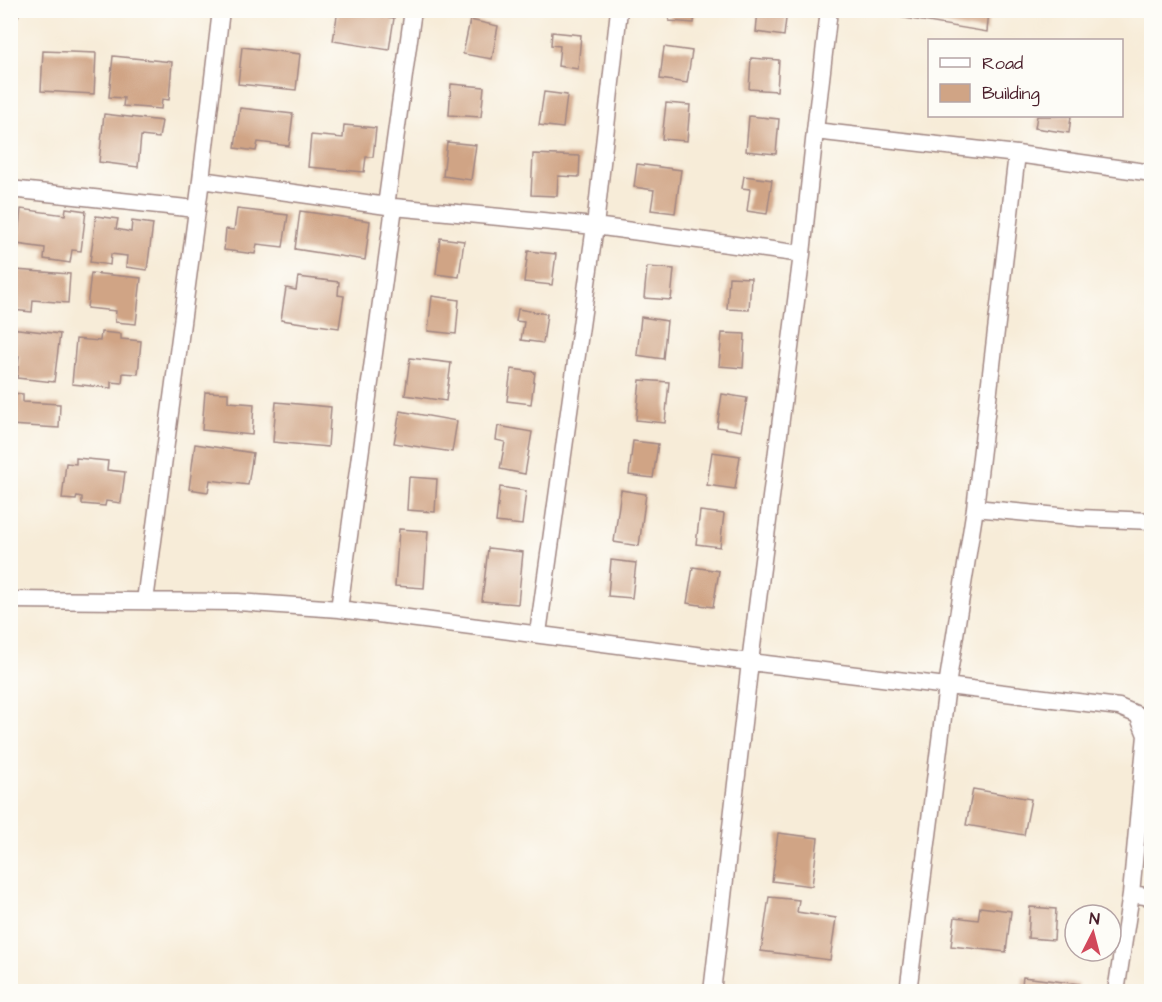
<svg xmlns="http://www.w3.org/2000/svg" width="1162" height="1002" font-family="'Architects Daughter',sans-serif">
<rect width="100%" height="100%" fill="#fdfcf7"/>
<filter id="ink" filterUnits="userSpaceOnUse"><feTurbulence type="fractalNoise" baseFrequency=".0167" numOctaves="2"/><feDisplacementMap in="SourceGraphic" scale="12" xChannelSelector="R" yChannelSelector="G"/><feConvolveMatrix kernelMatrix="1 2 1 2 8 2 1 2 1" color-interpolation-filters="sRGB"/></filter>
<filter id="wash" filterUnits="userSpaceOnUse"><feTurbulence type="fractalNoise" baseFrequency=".008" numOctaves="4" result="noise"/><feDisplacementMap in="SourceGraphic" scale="24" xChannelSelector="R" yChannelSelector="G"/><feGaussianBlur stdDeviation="1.35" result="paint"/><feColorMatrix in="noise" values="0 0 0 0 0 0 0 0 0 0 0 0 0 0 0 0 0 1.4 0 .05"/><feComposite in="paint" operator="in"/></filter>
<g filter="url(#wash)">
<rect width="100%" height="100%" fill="#f7ecd8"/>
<g id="blocks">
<!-- building -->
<path fill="#d0a485" d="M 338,10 L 394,18 L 389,50 L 333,41 Z
M 670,10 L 695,10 L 694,23 L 669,21 Z
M 758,10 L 787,10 L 784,36 L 756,32 Z
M 899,10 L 989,10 L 987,32 L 898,17 Z
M 1098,10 L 1129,10 L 1128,16 Z
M 470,20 L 498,26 L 492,59 L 463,54 Z
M 552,32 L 581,35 L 578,69 L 558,66 L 560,46 L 551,45 Z
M 242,47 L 300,54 L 296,90 L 238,84 Z
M 664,47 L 692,51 L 687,83 L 660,79 Z
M 43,51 L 96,53 L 94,94 L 41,91 Z
M 113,56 L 172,62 L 169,100 L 162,99 L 161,109 L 123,106 L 124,98 L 109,97 Z
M 751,58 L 779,60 L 777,91 L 749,89 Z
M 451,84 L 484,87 L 481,117 L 449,115 Z
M 544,92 L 567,95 L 563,128 L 539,125 Z
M 666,103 L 690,105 L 687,141 L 662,139 Z
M 240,108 L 293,114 L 289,146 L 258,142 L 256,151 L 235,148 Z
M 104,114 L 162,121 L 159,138 L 141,136 L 138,167 L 99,162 Z
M 749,116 L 779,119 L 776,154 L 746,151 Z
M 1037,116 L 1071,116 L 1069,133 L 1035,128 Z
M 344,125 L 376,128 L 373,157 L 366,157 L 364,172 L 308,167 L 311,135 L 343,138 Z
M 447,142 L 476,145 L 471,180 L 443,176 Z
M 533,154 L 580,156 L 579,177 L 558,176 L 557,196 L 531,195 Z
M 637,164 L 681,170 L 675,213 L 651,210 L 654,190 L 634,187 Z
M 744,176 L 772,180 L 767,214 L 747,211 L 750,189 L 742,188 Z
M 66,208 L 86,211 L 81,251 L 72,250 L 70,263 L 44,259 L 45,248 L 17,244 L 21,209 L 65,215 Z
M 237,209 L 288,215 L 283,247 L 257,244 L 255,254 L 224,250 L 226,229 L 234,230 Z
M 300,211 L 370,221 L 365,260 L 295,249 Z
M 96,216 L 118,219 L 116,229 L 131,232 L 132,221 L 153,224 L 147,270 L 126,267 L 127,256 L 111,254 L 110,265 L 90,262 Z
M 440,238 L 464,241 L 459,277 L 436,274 Z
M 528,251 L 556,254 L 552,285 L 524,282 Z
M 647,267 L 674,269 L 671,300 L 644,298 Z
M 15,270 L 70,274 L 68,303 L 33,300 L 32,312 L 12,310 Z
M 91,273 L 141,278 L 136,324 L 115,322 L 116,311 L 87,308 Z
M 298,277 L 339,282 L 338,295 L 344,296 L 339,328 L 281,320 L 286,288 L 296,290 Z
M 729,277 L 751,278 L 749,310 L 727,309 Z
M 432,296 L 459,300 L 456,334 L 428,331 Z
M 518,309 L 547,314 L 543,343 L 521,340 L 524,322 L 516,321 Z
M 641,317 L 667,321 L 663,359 L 637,355 Z
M 10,328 L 60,334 L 54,382 L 17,378 L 19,356 L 10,355 Z
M 101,332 L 121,334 L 121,339 L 141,341 L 138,374 L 123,373 L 122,383 L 111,382 L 111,388 L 72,384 L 76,339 L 100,341 Z
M 722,333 L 745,334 L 743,368 L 719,366 Z
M 410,358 L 451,363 L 446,401 L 405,395 Z
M 511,369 L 535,372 L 531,404 L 507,401 Z
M 640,380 L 669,382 L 665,423 L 636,420 Z
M 205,392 L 228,393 L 228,402 L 254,404 L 252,435 L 202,430 Z
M 10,393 L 23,394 L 23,402 L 60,404 L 59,428 L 10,425 Z
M 722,394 L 747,398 L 741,431 L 717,427 Z
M 276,402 L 331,407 L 328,447 L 273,442 Z
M 400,411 L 457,421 L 452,452 L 394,443 Z
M 498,426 L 532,432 L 525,474 L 500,469 L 505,442 L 496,440 Z
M 633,441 L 658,444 L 653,478 L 629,475 Z
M 195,444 L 253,453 L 248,485 L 210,480 L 208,492 L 189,489 Z
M 712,452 L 740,456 L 735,489 L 707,485 Z
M 76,458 L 108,461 L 107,470 L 125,472 L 121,503 L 106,501 L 105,506 L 82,504 L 82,497 L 77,496 L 76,500 L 62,499 L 66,463 L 76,464 Z
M 409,477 L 437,479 L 435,512 L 407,510 Z
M 500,487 L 526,491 L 522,525 L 496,522 Z
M 621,490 L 646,494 L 639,546 L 614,542 Z
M 700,511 L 724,514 L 720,547 L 696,544 Z
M 399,529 L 428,531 L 424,588 L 395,586 Z
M 488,548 L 523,552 L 518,604 L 482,601 Z
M 611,560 L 636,563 L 632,598 L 608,596 Z
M 693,567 L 719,571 L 713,607 L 687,603 Z
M 973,789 L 1031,799 L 1024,835 L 966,825 Z
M 778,833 L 818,838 L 812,886 L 772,881 Z
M 769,897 L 799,900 L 797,912 L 836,918 L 830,960 L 761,951 Z
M 980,907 L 1011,911 L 1006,952 L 951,946 L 955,917 L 978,920 Z
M 1030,907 L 1056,909 L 1054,940 L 1028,938 Z
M 1023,977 L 1079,984 L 1078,992 L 1021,992 Z"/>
</g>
</g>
<g filter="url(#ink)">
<use href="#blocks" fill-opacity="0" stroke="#a08682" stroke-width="1.5"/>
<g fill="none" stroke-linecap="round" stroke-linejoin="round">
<!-- street casing -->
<g stroke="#a08682" stroke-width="19">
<path id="street" d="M 10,13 L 11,10
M 815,131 L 829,10
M 201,180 L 394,207 L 595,226 L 802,254
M 10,189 L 196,209
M 386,206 L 413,10
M 975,508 L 1080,518 L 1152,521
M 10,600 L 238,602 L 339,609 L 750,662 L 802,254 L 815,131 L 1017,154 L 1152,173
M 145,601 L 201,180 L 221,10
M 339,609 L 394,207
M 538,633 L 595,226 L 619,10
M 1131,894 L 1152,897
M 712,992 L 750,662 L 1119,707 L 1138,715 L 1146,735 L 1131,894 L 1116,992
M 908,992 L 947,686 L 975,508 L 1017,154"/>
</g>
<!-- street -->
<use href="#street" stroke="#fff" stroke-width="16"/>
</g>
</g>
<!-- margin -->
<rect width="1162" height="1002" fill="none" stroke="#fdfcf7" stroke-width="36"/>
<!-- legend -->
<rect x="928" y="39" width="195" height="78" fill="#fdfcf7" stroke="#b5a4a5" stroke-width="1.5"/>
<rect x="940" y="58" width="30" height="9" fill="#ffffff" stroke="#b5a4a5" stroke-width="1.5"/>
<text x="982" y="69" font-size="18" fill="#4a1f2b">Road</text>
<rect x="940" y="84" width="30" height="18" fill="#d0a485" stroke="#b5a4a5" stroke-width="1.5"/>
<text x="982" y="99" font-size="18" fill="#4a1f2b">Building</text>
<!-- north arrow -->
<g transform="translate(1093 933) rotate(6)"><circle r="28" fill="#fdfcf7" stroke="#b5a4a5" stroke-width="1.5"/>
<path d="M0-4.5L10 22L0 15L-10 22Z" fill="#d1495b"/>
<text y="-9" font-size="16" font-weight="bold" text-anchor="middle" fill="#4a1f2b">N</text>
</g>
</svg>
